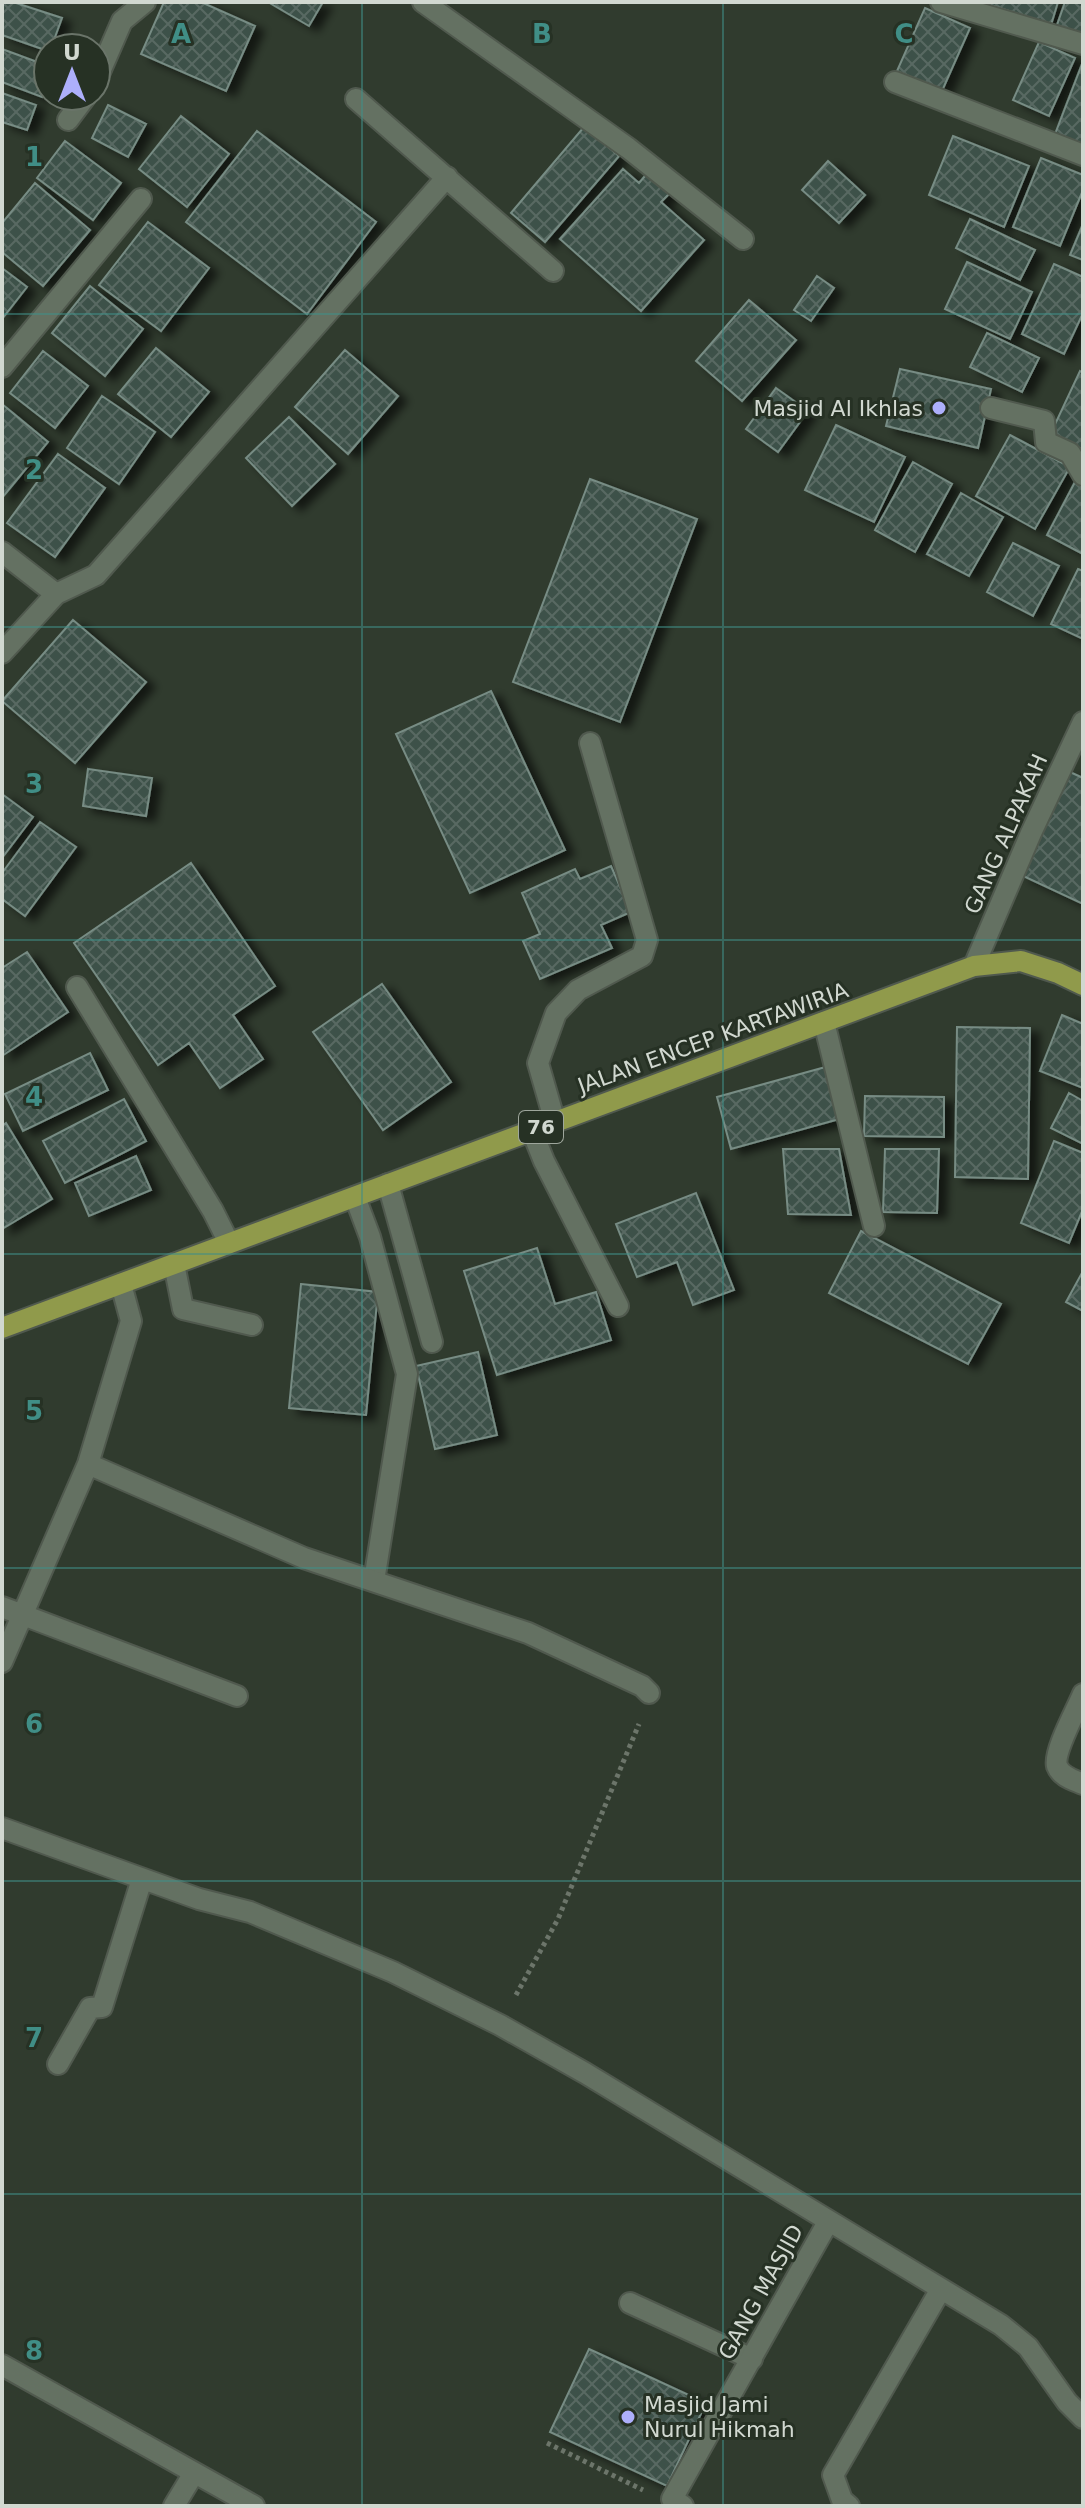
<svg xmlns="http://www.w3.org/2000/svg" width="1085" height="2508" font-family="'DejaVu Sans',sans-serif">
<defs>
<pattern id="building-cross-hatch" width="8" height="8" patternUnits="userSpaceOnUse" patternTransform="scale(2)"><rect width="8" height="8" fill="#3d5149"/><path d="M0 0l8 8M0 8l8-8" fill="none" stroke="#586962"/></pattern>
<filter id="shadow"><feDropShadow dx="9" dy="5" stdDeviation="4" flood-color="#0009"/></filter>
</defs>
<rect width="100%" height="100%" fill="#303b2e"/>
<!-- building -->
<path fill="url(#building-cross-hatch)" stroke="#778c84" stroke-width="2" filter="url(#shadow)" d="M 2,2 L 13,2 L 62,18 L 51,48 L 48,48 L 48,51 L 2,35 Z
M 164,2 L 201,2 L 255,26 L 226,91 L 141,54 Z
M 268,2 L 323,2 L 309,26 Z
M 992,2 L 1058,2 L 1051,25 L 991,5 Z
M 1065,2 L 1083,2 L 1083,35 L 1057,25 Z
M 925,8 L 970,28 L 942,91 L 897,71 Z
M 1039,42 L 1075,58 L 1049,116 L 1013,100 Z
M 2,49 L 48,66 L 48,81 L 42,97 L 2,82 Z
M 1082,64 L 1083,65 L 1083,154 L 1052,142 Z
M 2,93 L 36,105 L 27,130 L 2,122 Z
M 108,105 L 146,124 L 128,157 L 92,138 Z
M 181,116 L 229,154 L 187,207 L 139,169 Z
M 584,127 L 619,156 L 545,242 L 511,213 Z
M 257,131 L 376,222 L 307,314 L 186,222 Z
M 953,136 L 1029,166 L 1004,227 L 929,195 Z
M 65,141 L 121,183 L 93,220 L 37,178 Z
M 1041,158 L 1083,175 L 1083,190 L 1060,246 L 1013,227 Z
M 828,161 L 865,195 L 839,223 L 802,190 Z
M 623,169 L 639,183 L 651,169 L 674,189 L 661,202 L 704,240 L 641,311 L 560,239 Z
M 35,183 L 90,230 L 43,286 L 2,252 L 2,223 Z
M 970,219 L 1035,250 L 1020,280 L 956,248 Z
M 148,222 L 209,268 L 161,331 L 99,285 Z
M 1083,224 L 1083,260 L 1070,255 Z
M 967,262 L 1032,292 L 1010,339 L 945,309 Z
M 1054,264 L 1083,277 L 1083,313 L 1064,354 L 1022,334 Z
M 2,268 L 27,287 L 2,319 Z
M 817,276 L 834,288 L 811,321 L 794,310 Z
M 90,286 L 143,329 L 105,376 L 52,333 Z
M 749,300 L 796,340 L 742,401 L 696,361 Z
M 987,333 L 1039,358 L 1022,392 L 970,367 Z
M 156,348 L 209,392 L 171,437 L 118,394 Z
M 345,350 L 398,396 L 348,454 L 295,407 Z
M 43,351 L 88,386 L 55,428 L 10,393 Z
M 900,369 L 991,389 L 978,448 L 886,426 Z
M 1080,371 L 1083,373 L 1083,450 L 1050,435 Z
M 776,388 L 808,411 L 778,452 L 746,429 Z
M 102,396 L 155,432 L 119,484 L 67,448 Z
M 2,404 L 48,442 L 2,498 Z
M 289,417 L 335,464 L 292,506 L 246,458 Z
M 836,425 L 905,457 L 874,522 L 805,490 Z
M 1010,435 L 1070,467 L 1035,529 L 976,496 Z
M 58,454 L 105,488 L 55,557 L 7,523 Z
M 913,462 L 952,484 L 915,552 L 875,530 Z
M 590,479 L 697,519 L 620,722 L 513,682 Z
M 1075,482 L 1083,487 L 1083,554 L 1047,535 Z
M 961,493 L 1003,517 L 969,576 L 927,554 Z
M 1013,543 L 1059,566 L 1033,616 L 987,592 Z
M 1078,569 L 1083,571 L 1083,639 L 1051,624 Z
M 73,620 L 146,682 L 75,763 L 2,701 Z
M 491,691 L 565,850 L 470,893 L 396,734 Z
M 88,769 L 152,778 L 146,816 L 83,806 Z
M 1070,772 L 1083,778 L 1083,904 L 1021,875 Z
M 2,794 L 33,817 L 2,858 Z
M 40,822 L 76,847 L 25,916 L 2,899 L 2,873 Z
M 191,863 L 275,986 L 233,1015 L 263,1059 L 220,1088 L 189,1043 L 158,1065 L 74,943 Z
M 611,866 L 631,912 L 601,925 L 612,948 L 540,979 L 523,941 L 540,934 L 522,893 L 575,869 L 580,879 Z
M 27,952 L 68,1012 L 2,1056 L 2,968 Z
M 382,984 L 451,1082 L 383,1130 L 313,1032 Z
M 1062,1015 L 1083,1024 L 1083,1088 L 1040,1071 Z
M 957,1027 L 1030,1028 L 1028,1179 L 955,1177 Z
M 90,1053 L 108,1090 L 23,1131 L 5,1094 Z
M 829,1066 L 843,1118 L 731,1149 L 717,1097 Z
M 1069,1093 L 1083,1101 L 1083,1144 L 1051,1128 Z
M 865,1096 L 944,1097 L 944,1137 L 864,1136 Z
M 124,1099 L 146,1141 L 65,1183 L 43,1141 Z
M 6,1123 L 52,1199 L 2,1229 L 2,1126 Z
M 1054,1141 L 1083,1153 L 1083,1209 L 1069,1243 L 1021,1223 Z
M 783,1149 L 839,1149 L 851,1215 L 788,1214 Z
M 885,1149 L 939,1149 L 937,1213 L 883,1212 Z
M 136,1156 L 151,1190 L 89,1216 L 75,1183 Z
M 696,1193 L 734,1290 L 693,1305 L 677,1262 L 637,1277 L 616,1224 Z
M 861,1231 L 1001,1304 L 968,1364 L 829,1293 Z
M 537,1248 L 555,1304 L 596,1292 L 611,1340 L 497,1375 L 464,1271 Z
M 1083,1271 L 1083,1311 L 1066,1302 Z
M 301,1284 L 378,1292 L 366,1415 L 289,1408 Z
M 478,1352 L 497,1435 L 435,1449 L 416,1366 Z
M 589,2349 L 706,2403 L 667,2486 L 550,2432 Z"/>
<g fill="none" stroke-linecap="round" stroke-linejoin="round">
<!-- lane casing -->
<g stroke="#50594e" stroke-width="24">
<path id="lane" d="M 555,1122 L 538,1063 L 556,1013 L 578,990 L 642,956 L 647,940 L 590,743
M 532,1131 L 544,1161 L 618,1306
M 388,1184 L 432,1342
M 355,1197 L 370,1237 L 407,1374 L 374,1581
M 174,1264 L 183,1309 L 252,1325
M 1083,1694 C 1077,1709 1053,1752 1057,1766 C 1061,1777 1074,1780 1083,1784
M 630,2303 L 752,2359"/>
</g>
<!-- street casing -->
<g stroke="#50594e" stroke-width="24">
<path id="street" d="M 423,2 L 628,148 L 743,239
M 941,2 L 1083,44
M 96,81 L 122,21 L 145,2
M 895,82 L 1083,155
M 356,99 L 553,271
M 68,120 L 86,96
M 2,367 L 141,199
M 991,408 L 1044,421 L 1046,442 L 1070,453 L 1083,475
M 2,552 L 56,594
M 2,653 L 56,594 L 96,575 L 447,177
M 974,966 L 1031,833 L 1083,722
M 77,987 L 213,1211 L 229,1243
M 824,1022 L 874,1226
M 88,1464 L 304,1558 L 528,1633 L 642,1686 L 649,1693
M 2,1607 L 237,1696
M 2,1662 L 88,1464 L 131,1321 L 121,1284
M 2,1828 L 199,1899 L 250,1912 L 393,1972 L 500,2025 L 585,2073 L 1001,2325 L 1028,2347 L 1067,2402 L 1083,2418
M 58,2064 L 90,2008 L 102,2007 L 142,1879
M 2,2365 L 254,2506
M 174,2506 L 194,2473
M 683,2506 L 672,2499 L 828,2222
M 849,2506 L 842,2500 L 833,2475 L 941,2289"/>
</g>
<!-- primary casing -->
<g stroke="#50594e" stroke-width="24">
<path id="primary" d="M 2,1328 L 974,966 L 1021,961 L 1058,973 L 1083,985"/>
</g>
<!-- path -->
<path stroke="#6c756a" stroke-width="5" stroke-dasharray="4 4" stroke-linecap="butt" d="M 516,1995 L 558,1919 L 639,1724
M 547,2443 L 643,2490"/>
<!-- lane -->
<use href="#lane" stroke="#647162" stroke-width="20"/>
<!-- street -->
<use href="#street" stroke="#647162" stroke-width="20"/>
<!-- primary -->
<use href="#primary" stroke="#909a4b" stroke-width="20"/>
</g>
<!-- grid -->
<path fill="none" stroke="#408e86" stroke-width="2" stroke-opacity="0.55" d="M 362,2 L 362,2506M 723,2 L 723,2506M 2,314 L 1083,314M 2,627 L 1083,627M 2,940 L 1083,940M 2,1254 L 1083,1254M 2,1568 L 1083,1568M 2,1881 L 1083,1881M 2,2194 L 1083,2194"/>
<!-- markers -->
<g fill="#adaffb" stroke="#263124" stroke-width="3">
<circle cx="939" cy="408" r="8"/>
<circle cx="628" cy="2417" r="8"/>
</g>
<g text-anchor="middle" dominant-baseline="central" stroke-width="6" stroke-linejoin="round" paint-order="stroke">
<!-- shield labels -->
<rect fill="#263124" stroke="#9ea69c" stroke-width="2" x="519" y="1111" width="44" height="32" rx="6"/>
<g font-size="20" font-weight="bold" fill="#d1d8d0">
<text x="541" y="1127">76</text>
</g>
<!-- poi labels -->
<g font-size="22" fill="#d1d8d0" stroke="#263124" text-anchor="end">
<text x="923" y="408">Masjid Al Ikhlas</text>
<text x="644" y="2404" text-anchor="start">Masjid Jami<tspan x="644" dy="25">Nurul Hikmah</tspan></text>
</g>
<!-- street labels -->
<g font-size="22" fill="#d1d8d0" stroke="#263124">
<text transform="translate(1006 834) rotate(-66)">GANG ALPAKAH</text>
<text transform="translate(713 1038) rotate(-20)">JALAN ENCEP KARTAWIRIA</text>
<text transform="translate(761 2292) rotate(-61)">GANG MASJID</text>
</g>
</g>
<g font-size="26" text-anchor="middle" font-weight="bold" fill="#408e86" stroke="#263124" stroke-width="6" stroke-linejoin="round" paint-order="stroke">
<text x="181" y="43">A</text>
<text x="542" y="43">B</text>
<text x="904" y="43">C</text>
<text x="34" y="166">1</text>
<text x="34" y="479">2</text>
<text x="34" y="793">3</text>
<text x="34" y="1106">4</text>
<text x="34" y="1420">5</text>
<text x="34" y="1733">6</text>
<text x="34" y="2047">7</text>
<text x="34" y="2360">8</text>
</g>
<!-- border -->
<rect width="1085" height="2508" fill="none" stroke="#d1d8d0" stroke-width="8"/>
<!-- north arrow -->
<g transform="translate(72 72)"><circle r="38" fill="#263124" stroke="#6a7469" stroke-width="2"/>
<path d="M0-6L14 30L0 20L-14 30Z" fill="#adaffb"/>
<text y="-12" font-size="22" font-weight="bold" text-anchor="middle" fill="#d1d8d0">U</text>
</g>
</svg>
